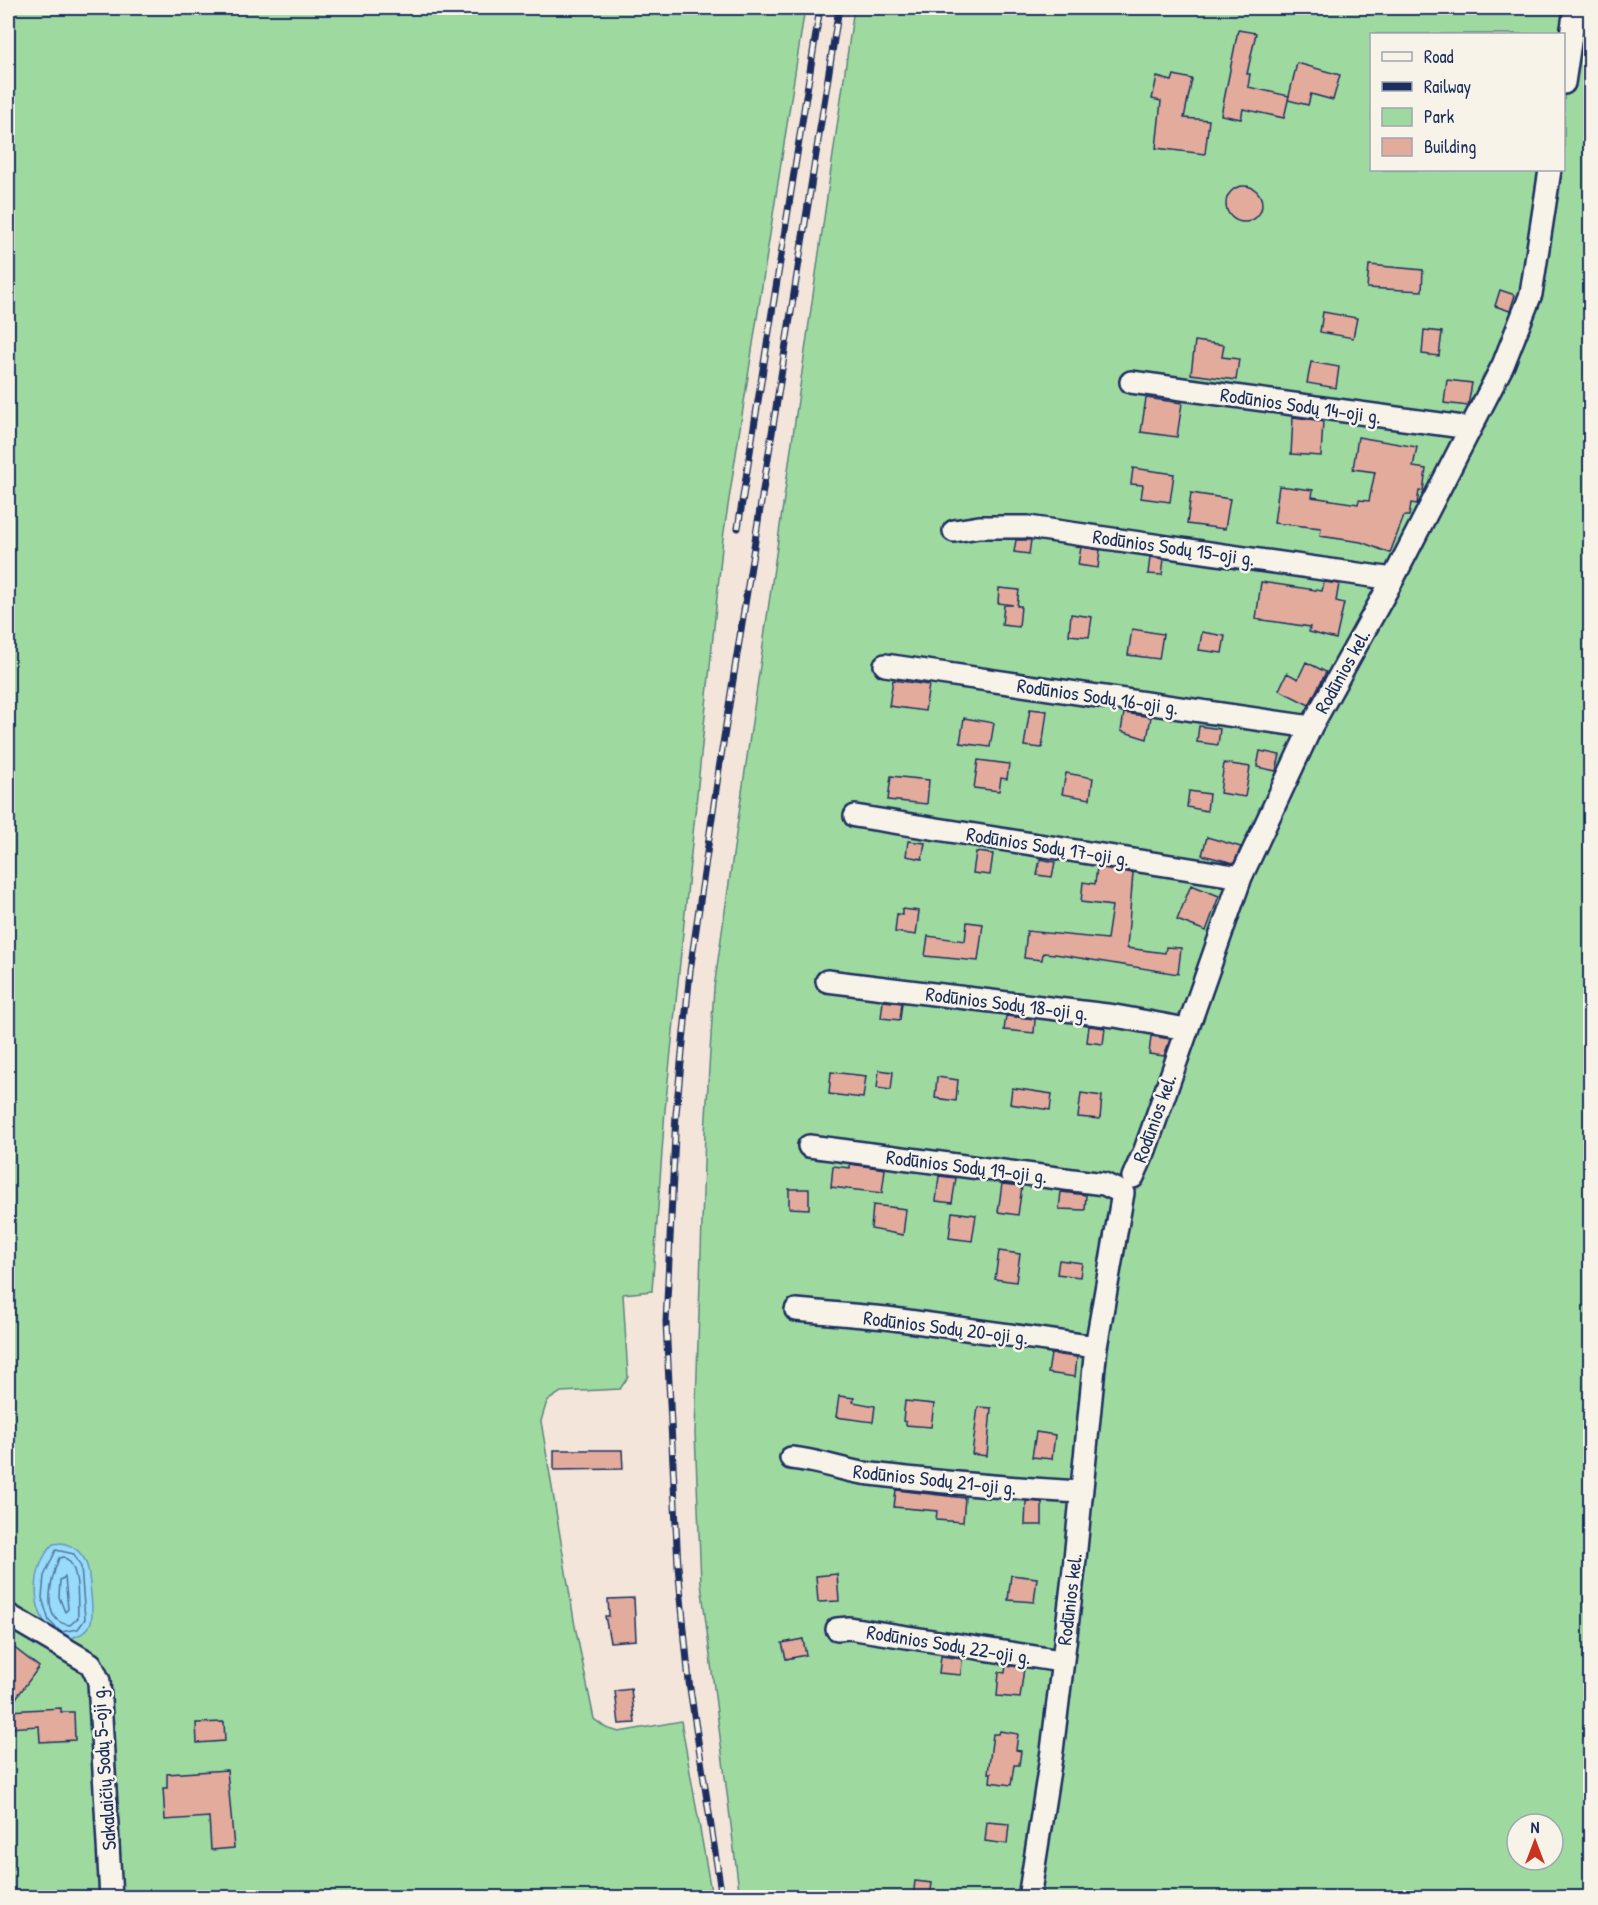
<svg xmlns="http://www.w3.org/2000/svg" width="1598" height="1905" font-family="'Patrick Hand',sans-serif">
<rect width="100%" height="100%" fill="#f3e5d9"/>
<filter id="ink" filterUnits="userSpaceOnUse"><feTurbulence type="fractalNoise" baseFrequency=".0167" numOctaves="2"/><feDisplacementMap in="SourceGraphic" scale="12" xChannelSelector="R" yChannelSelector="G"/><feConvolveMatrix kernelMatrix="1 2 1 2 8 2 1 2 1" color-interpolation-filters="sRGB"/></filter>
<g filter="url(#ink)">
<!-- green -->
<path fill="#9edaa0" stroke="#5c847f" stroke-width="1.5" fill-rule="evenodd" d="M 8,8 L 805,8 L 723,538 L 665,1110 L 652,1291 L 623,1294 L 628,1377 L 620,1389 L 561,1392 L 547,1401 L 541,1421 L 575,1626 L 594,1719 L 606,1728 L 619,1732 L 681,1721 L 712,1897 L 8,1898 Z
M 854,8 L 1590,8 L 1590,1897 L 740,1898 L 701,1583 L 695,1432 L 705,1133 L 714,988 ZM 1372,34 L 1564,34 L 1564,170 L 1372,170 ZM 1517,1824 L 1553,1824 L 1553,1860 L 1517,1860 Z"/>
<!-- water -->
<path fill="#99dbfb" stroke="#6796bc" stroke-width="1.5" d="M 62,1543 C 79,1547 87,1558 89,1575 C 90,1589 94,1609 91,1622 C 89,1628 84,1633 79,1635 C 70,1640 61,1639 53,1632 C 30,1612 31,1567 53,1544 Z"/>
<g fill="none" stroke-linecap="round" stroke-linejoin="round">
<!-- shore -->
<path stroke="#4d749d" stroke-width="1.5" d="M 56,1550 L 74,1554 L 81,1567 L 85,1619 L 78,1629 L 61,1632 L 49,1621 L 42,1598 L 44,1576 Z
M 64,1557 C 81,1566 77,1601 78,1618 L 70,1625 C 38,1622 52,1576 59,1558 Z
M 65,1577 L 68,1609 L 65,1612 L 59,1597 L 60,1580 Z"/>
</g>
<!-- building -->
<path fill="#e3ab9c" stroke="#1b2f5e" stroke-width="1.5" d="M 1238,30 L 1256,33 L 1247,74 L 1250,74 L 1248,87 L 1289,96 L 1284,118 L 1243,109 L 1241,119 L 1221,115 Z
M 1297,63 L 1340,75 L 1333,100 L 1311,94 L 1308,105 L 1288,100 Z
M 1174,75 L 1192,79 L 1184,118 L 1209,120 L 1205,154 L 1156,148 L 1161,101 L 1152,99 L 1157,77 L 1172,81 Z
M1226 204a18 18 0 1 1 36 0a18 18 0 1 1-36 0Z
M 1369,265 L 1423,270 L 1422,291 L 1367,288 Z
M 1500,290 L 1515,295 L 1510,311 L 1495,306 Z
M 1323,312 L 1357,318 L 1353,338 L 1320,332 Z
M 1424,330 L 1442,332 L 1439,356 L 1422,354 Z
M 1195,341 L 1224,345 L 1222,357 L 1239,359 L 1236,380 L 1191,374 Z
M 1311,362 L 1339,367 L 1336,388 L 1307,383 Z
M 1447,380 L 1472,383 L 1468,406 L 1444,403 Z
M 1146,398 L 1182,403 L 1177,437 L 1141,432 Z
M 1293,417 L 1323,421 L 1321,456 L 1291,454 Z
M 1358,437 L 1417,447 L 1413,467 L 1426,469 L 1423,491 L 1419,491 L 1417,504 L 1411,503 L 1409,516 L 1404,516 L 1390,553 L 1361,542 L 1320,536 L 1321,528 L 1274,523 L 1279,486 L 1313,490 L 1312,497 L 1358,504 L 1359,500 L 1369,501 L 1375,472 L 1353,469 Z
M 1133,468 L 1174,474 L 1170,502 L 1141,498 L 1143,485 L 1131,484 Z
M 1191,493 L 1230,499 L 1225,529 L 1187,524 Z
M 1016,540 L 1031,540 L 1029,554 L 1014,552 Z
M 1081,547 L 1100,550 L 1098,568 L 1078,565 Z
M 1150,557 L 1164,559 L 1162,575 L 1148,574 Z
M 1261,582 L 1322,591 L 1324,582 L 1339,584 L 1336,601 L 1344,603 L 1336,639 L 1309,632 L 1310,627 L 1256,619 Z
M 999,588 L 1019,590 L 1017,606 L 1021,606 L 1019,627 L 1002,625 L 1004,605 L 1013,605 L 998,603 Z
M 1071,614 L 1092,617 L 1089,637 L 1069,635 Z
M 1132,629 L 1163,634 L 1159,659 L 1128,655 Z
M 1202,632 L 1225,636 L 1222,653 L 1199,650 Z
M 1306,662 L 1326,672 L 1309,705 L 1279,690 L 1287,673 L 1298,679 Z
M 893,680 L 929,685 L 925,711 L 889,706 Z
M 1030,709 L 1047,711 L 1042,748 L 1024,746 Z
M 1124,713 L 1151,717 L 1147,739 L 1121,731 Z
M 964,718 L 994,723 L 990,747 L 960,743 Z
M 1199,726 L 1220,729 L 1218,745 L 1197,742 Z
M 1260,751 L 1280,755 L 1276,771 L 1257,767 Z
M 978,760 L 1009,764 L 1007,779 L 1001,778 L 999,791 L 974,788 Z
M 1224,763 L 1250,767 L 1245,797 L 1220,793 Z
M 1066,773 L 1093,778 L 1090,799 L 1062,794 Z
M 891,776 L 929,780 L 927,804 L 888,800 Z
M 1189,791 L 1209,794 L 1207,811 L 1187,807 Z
M 1207,837 L 1241,847 L 1234,863 L 1202,855 Z
M 908,841 L 925,843 L 922,859 L 906,856 Z
M 976,852 L 993,854 L 990,875 L 973,873 Z
M 1040,859 L 1055,862 L 1052,877 L 1037,875 Z
M 1097,867 L 1133,873 L 1127,948 L 1165,953 L 1166,947 L 1181,948 L 1178,974 L 1055,954 L 1043,953 L 1042,960 L 1024,958 L 1027,931 L 1107,939 L 1112,906 L 1081,902 L 1083,882 L 1095,884 Z
M 1191,885 L 1219,896 L 1206,931 L 1177,920 Z
M 902,909 L 919,911 L 916,935 L 895,932 L 897,914 L 902,915 Z
M 967,922 L 983,924 L 978,961 L 925,956 L 928,936 L 965,941 Z
M 883,1001 L 902,1003 L 900,1020 L 881,1018 Z
M 1006,1016 L 1035,1019 L 1034,1033 L 1004,1030 Z
M 1089,1026 L 1105,1028 L 1103,1044 L 1087,1042 Z
M 1151,1036 L 1170,1039 L 1164,1056 L 1149,1054 Z
M 879,1070 L 893,1072 L 891,1090 L 877,1088 Z
M 831,1072 L 866,1076 L 863,1098 L 829,1094 Z
M 937,1077 L 958,1080 L 956,1101 L 935,1098 Z
M 1012,1088 L 1052,1094 L 1050,1110 L 1010,1104 Z
M 1081,1093 L 1102,1096 L 1100,1119 L 1078,1117 Z
M 850,1164 L 885,1169 L 882,1193 L 831,1187 L 833,1166 L 850,1168 Z
M 939,1176 L 956,1178 L 952,1203 L 936,1201 Z
M 1002,1184 L 1022,1186 L 1018,1215 L 998,1212 Z
M 789,1189 L 809,1189 L 809,1209 L 789,1208 Z
M 1061,1192 L 1086,1195 L 1085,1210 L 1059,1209 Z
M 873,1205 L 906,1209 L 903,1235 L 871,1229 Z
M 952,1212 L 976,1215 L 972,1241 L 949,1238 Z
M 999,1251 L 1020,1254 L 1016,1282 L 995,1279 Z
M 1059,1260 L 1082,1263 L 1080,1277 L 1057,1274 Z
M 1051,1354 L 1077,1357 L 1075,1377 L 1048,1373 Z
M 839,1396 L 854,1398 L 853,1402 L 875,1406 L 873,1422 L 836,1417 Z
M 905,1401 L 934,1404 L 931,1427 L 906,1425 L 906,1422 L 903,1421 Z
M 978,1407 L 991,1408 L 987,1456 L 972,1454 Z
M 1036,1432 L 1055,1435 L 1052,1459 L 1032,1457 Z
M 554,1450 L 622,1450 L 623,1469 L 554,1470 Z
M 896,1490 L 965,1498 L 963,1522 L 936,1520 L 937,1511 L 894,1507 Z
M 1026,1501 L 1042,1502 L 1042,1525 L 1025,1525 Z
M 837,1574 L 839,1601 L 818,1602 L 816,1576 Z
M 1011,1575 L 1037,1578 L 1034,1602 L 1008,1600 Z
M 634,1598 L 636,1640 L 610,1642 L 605,1616 L 609,1616 L 608,1599 Z
M 803,1639 L 806,1655 L 786,1659 L 782,1643 Z
M 8,1643 L 39,1667 L 8,1709 Z
M 941,1656 L 962,1659 L 961,1675 L 939,1673 Z
M 1006,1665 L 1024,1668 L 1020,1698 L 997,1696 L 999,1672 L 1005,1673 Z
M 631,1689 L 635,1723 L 619,1724 L 615,1691 Z
M 61,1708 L 61,1712 L 74,1712 L 75,1740 L 40,1742 L 39,1726 L 8,1728 L 8,1711 Z
M 224,1722 L 225,1741 L 197,1743 L 196,1723 Z
M 1000,1731 L 1018,1734 L 1016,1750 L 1021,1751 L 1019,1765 L 1014,1765 L 1011,1785 L 990,1782 L 991,1773 L 988,1773 L 993,1734 L 999,1734 Z
M 227,1770 L 234,1848 L 211,1850 L 209,1817 L 165,1820 L 163,1788 L 167,1788 L 167,1774 Z
M 987,1822 L 1009,1824 L 1007,1844 L 985,1841 Z
M 915,1881 L 932,1883 L 930,1898 L 913,1898 Z"/>
<g fill="none" stroke-linecap="round" stroke-linejoin="round">
<!-- minor casing -->
<g stroke="#1b2f5e" stroke-width="26">
<path id="minor" d="M 1564,83 L 1575,8
M 1131,382 L 1470,428
M 954,531 L 979,527 L 1028,527 L 1393,579
M 885,665 L 1311,727
M 855,816 L 1241,877
M 827,981 L 1115,1016 L 1186,1029
M 809,1146 L 1104,1184 L 1123,1193 L 1096,1347 L 1074,1569 L 1052,1751 L 1029,1898
M 1133,1177 L 1145,1150 L 1241,877 L 1311,727 L 1393,579 L 1503,365 L 1531,294 L 1550,170
M 796,1310 L 886,1318 L 1096,1347
M 791,1458 C 816,1460 838,1469 863,1473 C 936,1482 1007,1488 1080,1492
M 8,1615 L 91,1664 L 99,1681 L 111,1898
M 837,1629 L 849,1628 L 1061,1661"/>
</g>
<!-- minor -->
<use href="#minor" stroke="#f7f3e8" stroke-width="21"/>
<!-- rail casing -->
<g stroke="#1b2f5e" stroke-width="7">
<path id="rail" d="M 738,528 L 820,8
M 722,1898 L 689,1682 L 678,1566 L 666,1322 L 676,1114 L 690,971 L 719,769 L 839,8"/>
</g>
<!-- rail -->
<use href="#rail" stroke="#f7f3e8" stroke-width="4.5" stroke-dasharray="14" stroke-linecap="butt"/>
</g>
</g>
<g text-anchor="middle" dominant-baseline="central" stroke-width="5" stroke-linejoin="round" paint-order="stroke">
<!-- street labels -->
<g font-size="20" fill="#1b2f5e" stroke="#f7f3e8">
<text transform="translate(1301 405) rotate(8)">Rodūnios Sodų 14-oji g.</text>
<text transform="translate(1174 547) rotate(8)">Rodūnios Sodų 15-oji g.</text>
<text transform="translate(1342 671) rotate(-61)">Rodūnios kel.</text>
<text transform="translate(1098 696) rotate(8)">Rodūnios Sodų 16-oji g.</text>
<text transform="translate(1048 846) rotate(9)">Rodūnios Sodų 17-oji g.</text>
<text transform="translate(1007 1003) rotate(7)">Rodūnios Sodų 18-oji g.</text>
<text transform="translate(1154 1118) rotate(-70)">Rodūnios kel.</text>
<text transform="translate(967 1166) rotate(7)">Rodūnios Sodų 19-oji g.</text>
<text transform="translate(946 1327) rotate(7)">Rodūnios Sodų 20-oji g.</text>
<text transform="translate(935 1479) rotate(6)">Rodūnios Sodų 21-oji g.</text>
<text transform="translate(1069 1599) rotate(-83)">Rodūnios kel.</text>
<text transform="translate(949 1644) rotate(9)">Rodūnios Sodų 22-oji g.</text>
<text transform="translate(103 1768) rotate(-94)">Sakalaičių Sodų 5-oji g.</text>
</g>
</g>
<!-- margin -->
<rect width="1598" height="1905" fill="none" stroke="#f7f3e8" stroke-width="30"/>
<rect x="15" y="15" width="1568" height="1875" fill="none" stroke="#1b2f5e" stroke-width="2" filter="url(#ink)"/>
<!-- legend -->
<rect x="1370" y="33" width="195" height="138" fill="#f7f3e8" stroke="#9fa5b1" stroke-width="1.5"/>
<rect x="1382" y="52" width="30" height="9" fill="#f7f3e8" stroke="#9fa5b1" stroke-width="1.5"/>
<text x="1424" y="63" font-size="18" fill="#1b2f5e">Road</text>
<rect x="1382" y="82" width="30" height="9" fill="#1b2f5e" stroke="#9fa5b1" stroke-width="1.5"/>
<text x="1424" y="93" font-size="18" fill="#1b2f5e">Railway</text>
<rect x="1382" y="108" width="30" height="18" fill="#9edaa0" stroke="#9fa5b1" stroke-width="1.5"/>
<text x="1424" y="123" font-size="18" fill="#1b2f5e">Park</text>
<rect x="1382" y="138" width="30" height="18" fill="#e3ab9c" stroke="#9fa5b1" stroke-width="1.5"/>
<text x="1424" y="153" font-size="18" fill="#1b2f5e">Building</text>
<!-- north arrow -->
<g transform="translate(1535 1842)"><circle r="28" fill="#f7f3e8" stroke="#9fa5b1" stroke-width="1.5"/>
<path d="M0-4.5L10 22L0 15L-10 22Z" fill="#c8321e"/>
<text y="-9" font-size="16" font-weight="bold" text-anchor="middle" fill="#1b2f5e">N</text>
</g>
</svg>
